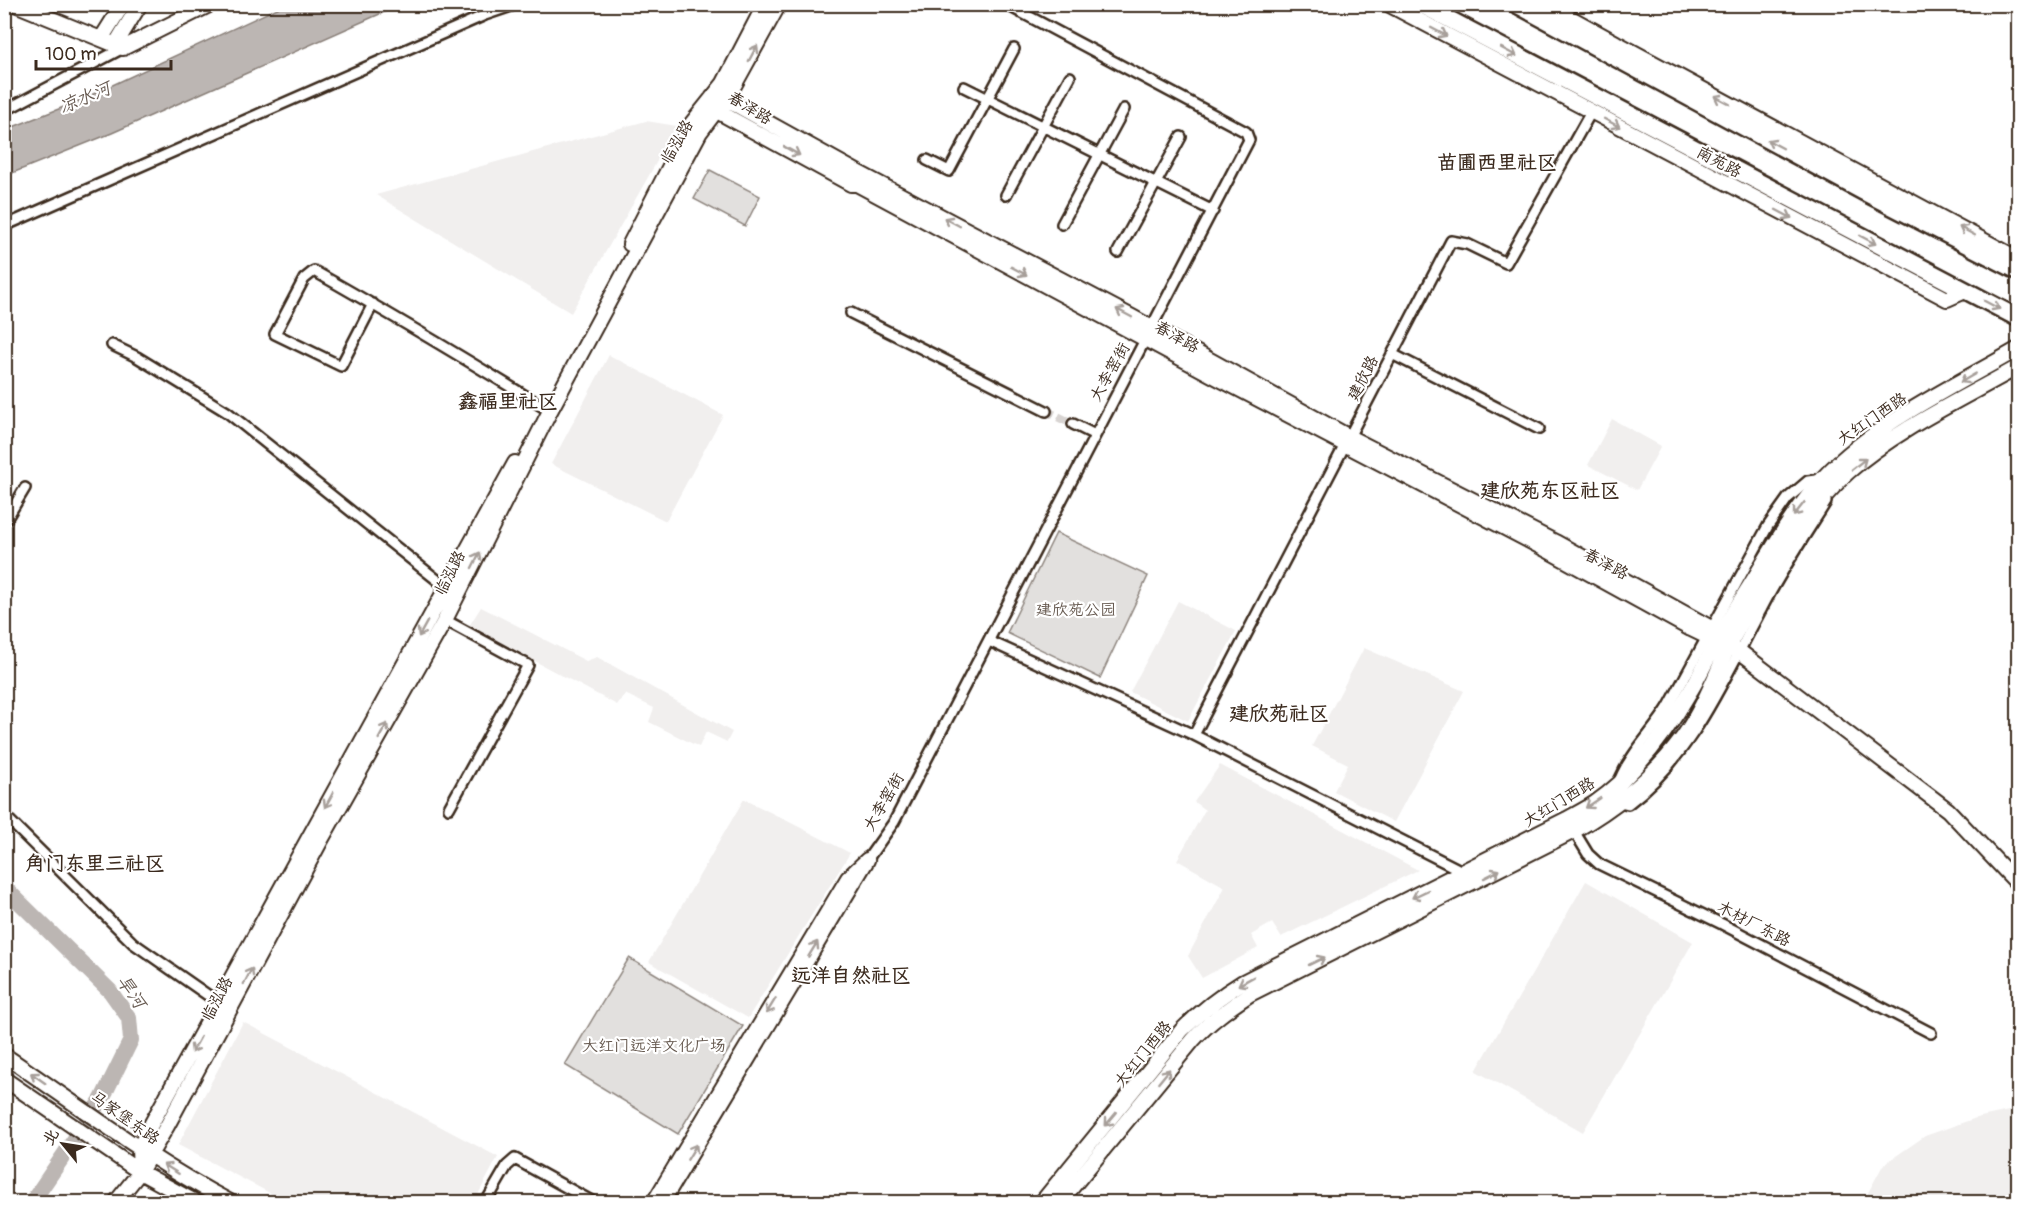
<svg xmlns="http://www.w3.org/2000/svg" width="2023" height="1207" font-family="Pangolin,'LXGW WenKai TC',sans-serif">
<rect width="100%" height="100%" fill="#fff"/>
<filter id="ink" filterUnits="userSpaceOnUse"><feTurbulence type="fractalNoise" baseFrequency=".0167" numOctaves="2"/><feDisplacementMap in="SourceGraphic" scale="12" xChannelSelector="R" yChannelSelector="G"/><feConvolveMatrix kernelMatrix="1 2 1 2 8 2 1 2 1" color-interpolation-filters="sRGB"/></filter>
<g filter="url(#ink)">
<!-- built -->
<path fill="#f1efee" d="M 646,121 L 677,126 L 571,313 L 376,195 Z
M 609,355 L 723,415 L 666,521 L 551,464 Z
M 1612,419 L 1661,446 L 1637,490 L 1588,465 Z
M 1178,601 L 1236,631 L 1188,721 L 1130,692 Z
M 481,607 L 586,661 L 597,657 L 732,732 L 727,742 L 706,732 L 699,747 L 649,722 L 654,708 L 625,694 L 617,705 L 469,626 Z
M 1364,648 L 1464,691 L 1394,822 L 1334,791 L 1348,764 L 1312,746 Z
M 1220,765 L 1418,870 L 1281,937 L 1272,923 L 1251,935 L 1258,948 L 1202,978 L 1188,956 L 1225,887 L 1177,860 L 1205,810 L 1194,802 Z
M 744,799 L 850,853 L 748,1018 L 649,962 Z
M 1586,881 L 1693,942 L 1583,1132 L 1476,1071 Z
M 243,1022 L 498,1157 L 474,1202 L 287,1202 L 178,1145 Z
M 2018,1109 L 2018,1202 L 1863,1202 L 1883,1165 L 1925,1136 L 1976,1118 Z"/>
<!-- green -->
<path fill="#e2e0de" stroke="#8e857e" stroke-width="1.5" d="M 710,170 L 760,196 L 745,226 L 694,199 Z
M 1056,533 L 1148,576 L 1100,678 L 1007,633 Z
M 629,958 L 743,1026 L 678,1134 L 565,1065 Z"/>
<!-- water -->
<path fill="#bcb6b3" stroke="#887e77" stroke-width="1.5" d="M 286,4 L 400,5 L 112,133 L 5,176 L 5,130 L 74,103 Z"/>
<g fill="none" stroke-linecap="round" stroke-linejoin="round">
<!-- river -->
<path stroke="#bcb6b3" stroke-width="16" d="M 4,887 L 110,991 L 129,1018 L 131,1040 L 102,1099 L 32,1202"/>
<!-- street-tunnel -->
<path stroke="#d8d4d2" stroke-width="9" stroke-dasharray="9 4.5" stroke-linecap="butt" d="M 1046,411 L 1073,424"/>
<!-- street casing -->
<g stroke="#3b2a1e" stroke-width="14">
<path id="street" d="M 964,87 L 1213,211
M 4,111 L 123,48
M 927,160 L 949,171 L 1014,49
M 1006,195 L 1070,77
M 1062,224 L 1124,109
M 4,226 L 485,15 L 517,4
M 1118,252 L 1181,137
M 373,304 L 341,366 L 275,334 L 304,279 L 314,271 C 392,315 469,361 545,408
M 851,313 L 1046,411
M 112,345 L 137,357 L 227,412 L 446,587
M 1392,354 L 1539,429
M 1073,424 L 1095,435
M 4,523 L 25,488
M 445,620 L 528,665 L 449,808
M 989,641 L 1194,735 L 1464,872
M 1194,735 L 1451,241 L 1467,244 L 1506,263 L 1591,112
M 1620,779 C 1631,753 1653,732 1668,708 L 1768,526 L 1788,498 L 1808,481 L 1823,479
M 1620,802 L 1628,804 C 1693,755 1724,678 1762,608 C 1781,571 1804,537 1826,502
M 4,815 L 133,943 L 219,1003
M 1574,831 L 1588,854 L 1599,864 L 1722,924 L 1931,1033
M 867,860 L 894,822 L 1249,140 L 1246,132 L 1011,7
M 486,1202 L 507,1166 L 515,1159 L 593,1202"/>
</g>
<!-- secondary casing -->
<g stroke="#3b2a1e" stroke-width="18">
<path id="secondary" d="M 15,4 L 123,48 L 211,4
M 1388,4 L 1947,299 L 1965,291
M 1545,4 L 1616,43
M 101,39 L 123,4
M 1590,44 L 1618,44 L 2018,259
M 115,45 L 140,4
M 712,98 L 717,111 L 851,184 L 857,184 L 1218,378 L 1549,551 L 1691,629 L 1743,654 L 1948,810 L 2018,884
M 712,98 L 725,100 L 738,106 L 859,173 L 1132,317 L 1349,437 L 1555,542 L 1729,638
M 630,244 L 692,123 L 724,83 L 765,4
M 4,1055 C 79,1106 150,1160 230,1202
M 4,1079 L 140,1172 L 195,1202
M 140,1172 L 139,1149 L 147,1132 L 515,463
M 116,1202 L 140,1172 L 167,1126 L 321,840 L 445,620 L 550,411 L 700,132 L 731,91 L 779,4
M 654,1202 L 848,878 L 867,860 L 662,1202
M 1042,1202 L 1182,1030 C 1201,1011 1220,996 1243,982 L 1567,819 C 1576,814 1586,809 1595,803 C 1634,776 1667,732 1691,690 C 1702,672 1710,652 1721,634 C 1732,613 1746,592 1758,572 C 1776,542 1794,512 1817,485 C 1865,428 1953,387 2018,349
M 1060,1202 L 1193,1040 C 1210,1021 1229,1008 1250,994 L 1574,831 C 1616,807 1654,777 1683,737 C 1703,709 1714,678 1728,648 C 1739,625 1754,603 1767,581 C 1780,559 1792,535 1808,515 C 1821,501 1834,485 1848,472 C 1895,430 1964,398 2018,367"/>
</g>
<!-- highway casing -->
<g stroke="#3b2a1e" stroke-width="21">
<path id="highway" d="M 1420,4 L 2018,318
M 1516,4 L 1864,192 L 2018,271"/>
</g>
<!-- street -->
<use href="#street" stroke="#fff" stroke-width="9"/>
<!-- secondary -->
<use href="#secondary" stroke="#fff" stroke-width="14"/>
<!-- highway -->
<use href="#highway" stroke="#fff" stroke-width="16"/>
</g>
<!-- one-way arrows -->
<defs><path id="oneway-shaft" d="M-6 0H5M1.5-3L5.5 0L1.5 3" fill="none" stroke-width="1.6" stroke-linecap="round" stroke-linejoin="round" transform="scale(1.5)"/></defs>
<g stroke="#a79f9a">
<use href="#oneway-shaft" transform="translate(1439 32) rotate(28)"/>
<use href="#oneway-shaft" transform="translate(1509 52) rotate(28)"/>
<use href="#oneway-shaft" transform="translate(753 53) rotate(-62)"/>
<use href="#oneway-shaft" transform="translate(1722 100) rotate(-152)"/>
<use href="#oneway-shaft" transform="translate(1612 123) rotate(28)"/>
<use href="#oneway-shaft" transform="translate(1775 144) rotate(-152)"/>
<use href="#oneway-shaft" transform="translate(792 151) rotate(29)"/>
<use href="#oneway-shaft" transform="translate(1784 214) rotate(28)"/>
<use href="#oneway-shaft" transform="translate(952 222) rotate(-152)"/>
<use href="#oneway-shaft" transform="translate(1967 231) rotate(-152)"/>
<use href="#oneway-shaft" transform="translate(1868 240) rotate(28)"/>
<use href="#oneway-shaft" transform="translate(1019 271) rotate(28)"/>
<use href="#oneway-shaft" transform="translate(1992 305) rotate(28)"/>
<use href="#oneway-shaft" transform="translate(1124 313) rotate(-152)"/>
<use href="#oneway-shaft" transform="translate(1968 378) rotate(150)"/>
<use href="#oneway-shaft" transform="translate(1859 464) rotate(-38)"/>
<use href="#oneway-shaft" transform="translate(1799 509) rotate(128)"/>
<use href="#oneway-shaft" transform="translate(476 560) rotate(-63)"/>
<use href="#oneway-shaft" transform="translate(423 629) rotate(119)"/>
<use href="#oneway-shaft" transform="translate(383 731) rotate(-61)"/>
<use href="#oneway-shaft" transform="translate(329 800) rotate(119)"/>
<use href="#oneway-shaft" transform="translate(1593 803) rotate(146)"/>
<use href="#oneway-shaft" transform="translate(1492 874) rotate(-27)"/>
<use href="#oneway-shaft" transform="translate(1420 894) rotate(154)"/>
<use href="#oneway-shaft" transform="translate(813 949) rotate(-59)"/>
<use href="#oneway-shaft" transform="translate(1317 961) rotate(-26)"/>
<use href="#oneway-shaft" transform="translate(248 976) rotate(-62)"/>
<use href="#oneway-shaft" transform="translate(1246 981) rotate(151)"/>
<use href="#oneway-shaft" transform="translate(771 1006) rotate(121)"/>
<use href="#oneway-shaft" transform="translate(196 1045) rotate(119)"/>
<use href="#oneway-shaft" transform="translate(1164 1076) rotate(-51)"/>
<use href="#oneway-shaft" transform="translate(38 1078) rotate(-145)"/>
<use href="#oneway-shaft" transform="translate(1111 1119) rotate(130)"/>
<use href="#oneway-shaft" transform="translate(692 1152) rotate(-59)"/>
<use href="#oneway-shaft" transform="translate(171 1169) rotate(-148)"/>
</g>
</g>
<g text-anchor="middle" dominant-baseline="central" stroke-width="4.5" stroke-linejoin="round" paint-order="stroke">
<!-- street labels -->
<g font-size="16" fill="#3b2a1e" stroke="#fff">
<text transform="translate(750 108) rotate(31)">春泽路</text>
<text transform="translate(677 142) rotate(-60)">临泓路</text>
<text transform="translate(1719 162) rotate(28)">南苑路</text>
<text transform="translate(1177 337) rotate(29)">春泽路</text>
<text transform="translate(1110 372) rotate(-61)">大李窑街</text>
<text transform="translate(1363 378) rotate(-63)">建欣路</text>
<text transform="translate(1872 419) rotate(-34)">大红门西路</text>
<text transform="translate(1606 564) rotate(28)">春泽路</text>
<text transform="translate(450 573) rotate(-63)">临泓路</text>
<text transform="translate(884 802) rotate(-60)">大李窑街</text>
<text transform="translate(1559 802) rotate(-31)">大红门西路</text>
<text transform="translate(1754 924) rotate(27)">木材厂东路</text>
<text transform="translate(217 999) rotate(-62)">临泓路</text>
<text transform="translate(1143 1054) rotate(-51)">大红门西路</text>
<text transform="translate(125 1118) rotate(35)">马家堡东路</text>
</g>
<!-- park labels -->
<g font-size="16" fill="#65584e" stroke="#fff">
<text x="1076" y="610">建欣苑公园</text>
<text x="654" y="1046">大红门远洋文化广场</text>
</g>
<!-- water labels -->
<g font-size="18" font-style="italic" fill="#685b52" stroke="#fff">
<text transform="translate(85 98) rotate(-23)">凉水河</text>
<text transform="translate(131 992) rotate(56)">旱河</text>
</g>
<!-- quarter labels -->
<g font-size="20" font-weight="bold" fill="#3b2a1e" stroke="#fff">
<text x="1497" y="162">苗圃西里社区</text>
<text x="508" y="401">鑫福里社区</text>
<text x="1550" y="490">建欣苑东区社区</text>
<text x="1279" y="713">建欣苑社区</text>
<text x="95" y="863">角门东里三社区</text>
<text x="851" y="975">远洋自然社区</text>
</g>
</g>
<!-- margin -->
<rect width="2023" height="1207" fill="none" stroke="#fff" stroke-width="24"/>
<rect x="12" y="12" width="1999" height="1183" fill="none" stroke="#3b2a1e" stroke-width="2" filter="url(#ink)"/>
<!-- north arrow -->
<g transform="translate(63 1144) rotate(300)" stroke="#ffffff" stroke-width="4.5" paint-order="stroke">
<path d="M0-4.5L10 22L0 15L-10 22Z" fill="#3b2a1e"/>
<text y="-9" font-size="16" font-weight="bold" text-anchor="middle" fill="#3b2a1e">北</text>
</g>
<!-- scale -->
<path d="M36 60v9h135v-9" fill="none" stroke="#3b2a1e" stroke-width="3"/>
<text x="45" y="60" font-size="18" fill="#3b2a1e" stroke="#ffffff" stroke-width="4.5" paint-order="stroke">100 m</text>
</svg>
